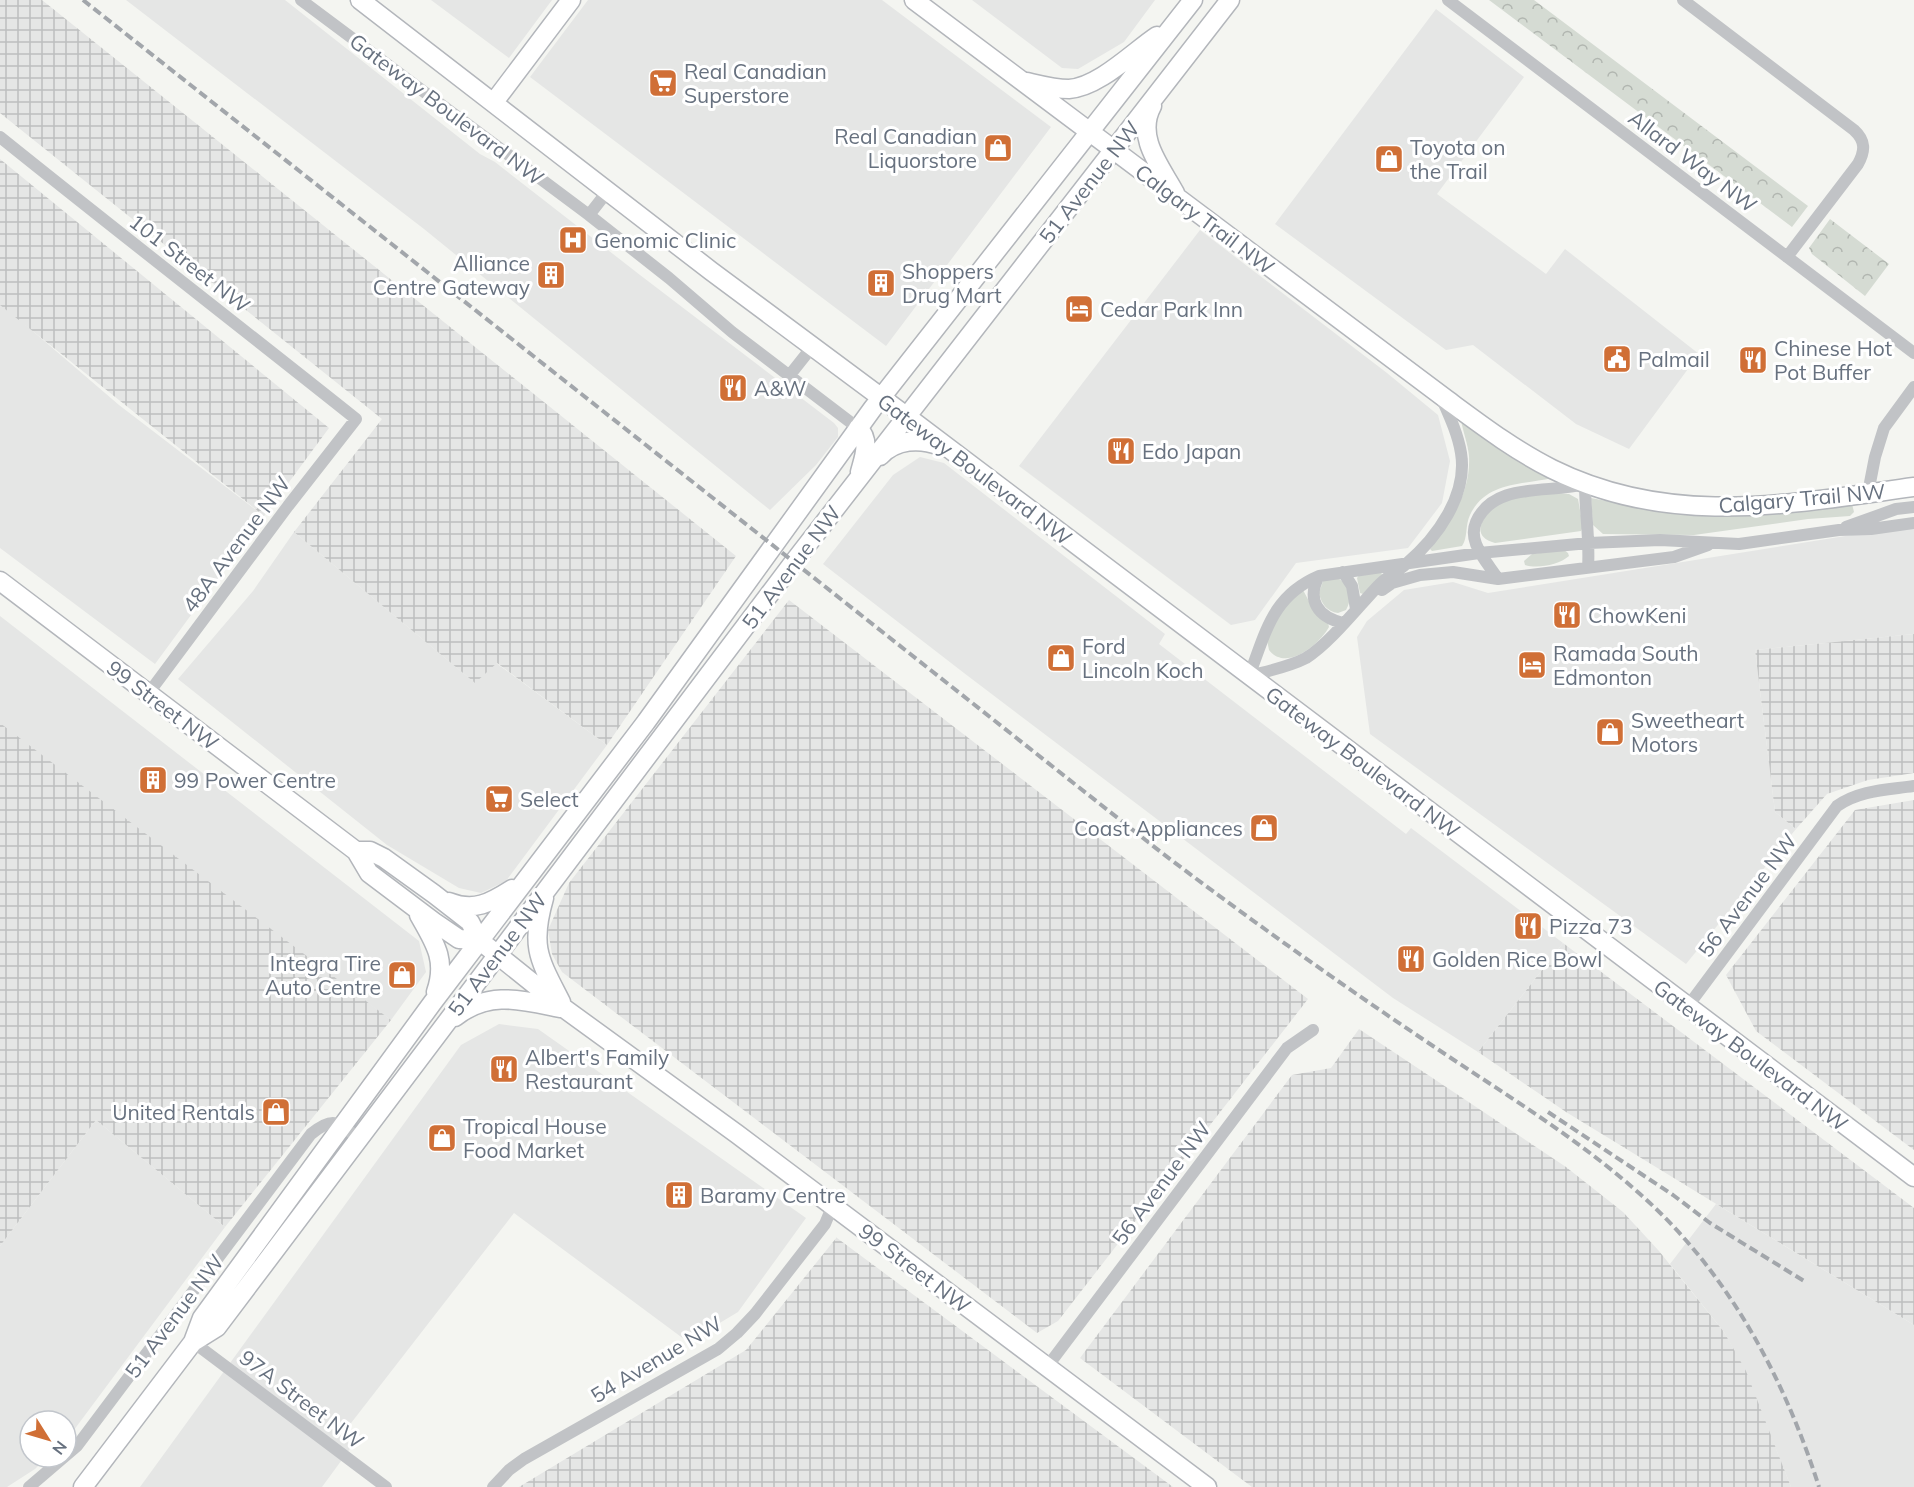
<svg xmlns="http://www.w3.org/2000/svg" width="1914" height="1487" font-family="Mulish,sans-serif">
<defs>
<pattern id="industrial-grid" width="8" height="8" patternUnits="userSpaceOnUse" patternTransform="scale(1.5)"><rect width="8" height="8" fill="#e5e6e5"/><path d="M0 4h8M4 0v8" fill="none" stroke="#bdbfbf"/></pattern>
<pattern id="forest-crowns" width="20" height="18" patternUnits="userSpaceOnUse" patternTransform="scale(1.5)"><rect width="20" height="18" fill="#d5dbd3"/><path d="M2 6a3 3 0 1 1 6 0M12 15a3 3 0 1 1 6 0" fill="none" stroke="#b1b6b0"/></pattern>
</defs>
<rect width="100%" height="100%" fill="#f4f5f1"/>
<!-- built -->
<path fill="#e5e6e5" d="M 126,0 L 285,0 L 480,154 L 495,162 L 640,275 L 834,423 L 838,428 L 838,437 L 816,465 L 770,510 L 424,229 Z
M 431,0 L 552,0 L 509,58 Z
M 588,0 L 882,0 L 1051,127 L 886,346 L 530,77 Z
M 972,0 L 1155,0 L 1124,42 L 1078,69 L 1062,68 Z
M 1436,9 L 1524,77 L 1437,194 L 1546,274 L 1565,249 L 1699,354 L 1629,449 L 1576,424 L 1473,345 L 1446,350 L 1275,224 Z
M 1200,230 L 1387,373 L 1438,415 L 1450,461 L 1442,503 L 1408,548 L 1296,563 L 1255,620 L 1231,625 L 1019,466 Z
M 0,303 L 119,405 L 264,516 L 155,664 L 0,548 Z
M 920,457 L 944,463 L 1165,634 L 1159,644 L 1406,834 L 1411,828 L 1563,943 L 1478,1052 L 1393,998 L 964,673 L 823,564 L 893,475 Z
M 1914,525 L 1914,634 L 1755,650 L 1775,812 L 1796,829 L 1686,964 L 1370,734 L 1357,637 L 1367,621 L 1404,590 L 1453,582 L 1488,593 Z
M 294,532 L 474,682 L 496,663 L 607,745 L 506,881 L 481,893 L 459,888 L 387,845 L 178,679 L 253,591 Z
M 0,616 L 419,941 L 426,972 L 391,1020 L 36,759 L 0,729 Z
M 499,1024 L 538,1029 L 806,1218 L 738,1312 L 688,1342 L 514,1213 L 341,1436 L 352,1446 L 322,1487 L 140,1487 L 461,1045 Z
M 96,1120 L 225,1227 L 68,1438 L 66,1440 L 66,1421 L 30,1421 L 30,1457 L 47,1457 L 35,1469 L 7,1487 L 0,1487 L 0,1246 Z
M 1716,1204 L 1914,1325 L 1914,1487 L 1791,1487 L 1745,1371 L 1724,1332 L 1670,1264 Z"/>
<!-- industrial -->
<path fill="url(#industrial-grid)" d="M 0,0 L 42,0 L 736,556 L 607,745 L 497,663 L 475,683 L 294,532 L 382,419 L 0,113 Z
M 0,159 L 329,428 L 264,516 L 0,305 Z
M 789,600 L 1308,999 L 1058,1321 L 1037,1333 L 562,972 L 552,954 L 548,930 L 569,883 Z
M 1914,634 L 1914,773 L 1868,780 L 1827,794 L 1796,829 L 1775,812 L 1755,650 Z
M 0,723 L 391,1020 L 225,1227 L 96,1120 L 0,1246 Z
M 1914,800 L 1914,1150 L 1756,1031 L 1726,975 L 1855,810 Z
M 1563,943 L 1914,1208 L 1914,1325 L 1566,1112 L 1478,1052 Z
M 1359,1029 L 1566,1167 L 1623,1212 L 1659,1251 L 1724,1332 L 1746,1371 L 1791,1487 L 1252,1487 L 1080,1358 L 1292,1075 L 1331,1068 Z
M 837,1237 L 837,1238 L 1173,1487 L 519,1487 L 746,1350 Z"/>
<!-- grass -->
<path fill="#d5dbd3" d="M 1461,420 L 1552,478 C 1523,485 1486,481 1470,515 C 1465,525 1468,538 1462,546 L 1432,551 L 1430,549 C 1451,521 1471,492 1469,456 C 1468,444 1463,432 1461,420 Z
M 1555,493 L 1569,494 L 1578,499 L 1583,527 L 1581,531 L 1495,543 C 1463,535 1491,504 1509,499 C 1523,495 1540,495 1555,493 Z
M 1591,498 L 1653,510 L 1851,500 L 1854,512 L 1850,516 L 1808,519 L 1694,535 L 1603,534 L 1593,525 Z
M 1564,550 L 1568,553 L 1569,556 C 1559,565 1537,569 1525,565 L 1524,561 L 1532,554 Z
M 1381,572 L 1382,575 L 1363,594 L 1360,593 L 1357,578 L 1360,574 Z
M 1337,578 C 1350,584 1353,598 1346,610 L 1338,613 C 1327,612 1321,603 1319,593 L 1323,581 Z
M 1303,590 L 1311,605 L 1328,623 L 1329,627 C 1319,645 1286,672 1269,650 L 1267,640 L 1282,606 Z"/>
<!-- forest -->
<path fill="url(#forest-crowns)" d="M 1489,0 L 1534,0 L 1808,206 L 1792,227 Z
M 1830,219 L 1889,264 L 1865,296 L 1812,254 L 1809,248 Z"/>
<g fill="none" stroke-linecap="round" stroke-linejoin="round">
<!-- secondary casing -->
<g stroke="#b3b6bb" stroke-width="21">
<path id="secondary" d="M 360,0 L 711,271 L 906,416 L 1914,1177
M 914,0 L 1446,399 C 1480,424 1514,450 1552,469 C 1671,528 1789,504 1914,487
M 1027,82 C 1040,85 1055,89 1069,89 C 1099,87 1133,52 1157,36
M 494,102 L 571,0
M 1152,106 C 1135,137 1161,167 1175,193
M 858,428 C 871,440 864,457 860,472
M 880,456 C 896,439 920,438 940,446
M 0,581 L 356,851 L 369,873 L 434,922 L 459,939 L 479,940
M 356,851 L 370,851 L 384,858 L 434,894 L 470,922 L 479,940 L 565,1009 L 737,1134 L 1207,1487
M 544,898 C 530,947 539,959 561,1002
M 449,902 C 474,912 490,903 512,889
M 419,915 C 435,943 447,960 436,992
M 455,1017 C 489,990 521,1000 560,1008
M 193,1342 L 217,1327 L 793,563 L 1230,0
M 83,1487 L 193,1342 L 202,1318 L 433,1002 L 646,722 L 873,408 L 1193,0"/>
</g>
<!-- street -->
<path stroke="#c1c3c6" stroke-width="12" d="M 301,0 L 589,215 L 669,278 L 732,332 L 858,428
M 1448,0 L 1914,353
M 1683,0 L 1854,130 C 1866,141 1865,151 1858,164 L 1787,257
M 0,137 C 118,232 238,325 356,419 L 288,506 L 148,694
M 589,215 L 607,192
M 789,376 L 812,347
M 1868,493 L 1875,457 L 1884,428 L 1914,387
M 1846,527 L 1896,509 L 1914,507
M 1343,572 L 1352,586 L 1356,609
M 1319,576 C 1306,600 1318,617 1343,623
M 1498,579 C 1491,568 1481,557 1476,544 C 1473,536 1473,529 1476,522 C 1494,481 1550,494 1585,484 C 1585,512 1590,540 1588,568
M 1382,590 L 1392,583 L 1420,575 L 1453,572 L 1498,579 L 1674,557 L 1708,545
M 1249,676 C 1266,632 1272,596 1319,576 L 1479,553 L 1589,543 L 1660,540 L 1739,544 L 1839,530 L 1871,529 L 1914,523
M 1249,676 C 1268,671 1289,667 1306,658 C 1329,644 1359,606 1378,586 C 1386,577 1397,572 1406,564 C 1437,538 1468,495 1461,453 C 1458,434 1449,415 1441,397
M 1688,1006 L 1837,806 C 1860,790 1887,790 1914,786
M 193,1342 L 386,1487
M 1047,1367 L 1287,1048 L 1313,1030
M 29,1487 L 77,1446 L 311,1134 C 333,1116 338,1122 358,1138
M 493,1487 L 509,1470 L 524,1459 L 718,1349 L 737,1333 L 755,1314 L 825,1224 L 832,1207"/>
<!-- secondary -->
<use href="#secondary" stroke="#fff" stroke-width="18"/>
<!-- rail -->
<path stroke="#a2a6ab" stroke-width="4" stroke-dasharray="9 4.5" stroke-linecap="butt" d="M 83,0 L 1162,853 C 1249,919 1339,983 1430,1044 C 1501,1092 1575,1136 1640,1194 C 1728,1272 1784,1377 1819,1487
M 1548,1112 L 1673,1195 L 1710,1223 L 1804,1281"/>
</g>
<!-- icons -->
<defs>
<g id="supermarket-square" transform="scale(1.5)"><rect x="-9" y="-9" width="18" height="18" rx="4" fill="#d06f36" stroke="#fff"/><path d="M-6-5.5h2.5l.6 2H6L4.5 2H-2.5L-4.4-4H-6ZM-1.5 3.2a1.3 1.3 0 1 0 .1 0ZM3 3.2a1.3 1.3 0 1 0 .1 0Z" fill="#fff"/></g>
<g id="shop-square" transform="scale(1.5)"><rect x="-9" y="-9" width="18" height="18" rx="4" fill="#d06f36" stroke="#fff"/><path d="M-5-2.5h2.3a2.7 3.5 0 0 1 5.4 0H5L5.5 6h-11ZM-1.5-2.5h3a1.5 2.3 0 0 0-3 0Z" fill="#fff"/></g>
<g id="hospital-square" transform="scale(1.5)"><rect x="-9" y="-9" width="18" height="18" rx="4" fill="#d06f36" stroke="#fff"/><path d="M-5-5h3v3.5h4V-5h3V5h-3V1.5h-4V5h-3Z" fill="#fff"/></g>
<g id="building-square" transform="scale(1.5)"><rect x="-9" y="-9" width="18" height="18" rx="4" fill="#d06f36" stroke="#fff"/><path d="M-4-6H4V6H1V3H-1V6H-4ZM-2.5-4.3h1.7v1.8h-1.7ZM.8-4.3h1.7v1.8H.8ZM-2.5-1h1.7V.8h-1.7ZM.8-1h1.7V.8H.8Z" fill="#fff"/></g>
<g id="hotel-square" transform="scale(1.5)"><rect x="-9" y="-9" width="18" height="18" rx="4" fill="#d06f36" stroke="#fff"/><path d="M-6-4.5h1.5V1H6V5H4.5V3h-9V5H-6ZM-4 0a1.8 1.8 0 1 1 3.6 0ZM.5 0V-2.5h3Q6-2.5 6 0Z" fill="#fff"/></g>
<g id="civic-square" transform="scale(1.5)"><rect x="-9" y="-9" width="18" height="18" rx="4" fill="#d06f36" stroke="#fff"/><path d="M-.6-6.5H3V-4.5H.6V-3L4-1V1h2V6H-6V1h2V-1L-.6-3ZM-1.2 2.5V6h2.4V2.5Z" fill="#fff"/></g>
<g id="restaurant-square" transform="scale(1.5)"><rect x="-9" y="-9" width="18" height="18" rx="4" fill="#d06f36" stroke="#fff"/><path d="M-5-6h1v4h1v-4h1v4h1v-4h1v5L-1.5 .5V6h-2V.5L-5-1ZM5-6V6H3V1.5H1.5Q1.5-4 5-6Z" fill="#fff"/></g>
</defs>
<g fill-rule="evenodd">
<use href="#supermarket-square" x="663" y="83"/>
<use href="#shop-square" x="998" y="148"/>
<use href="#shop-square" x="1389" y="159"/>
<use href="#hospital-square" x="573" y="240"/>
<use href="#building-square" x="551" y="275"/>
<use href="#building-square" x="881" y="283"/>
<use href="#hotel-square" x="1079" y="309"/>
<use href="#civic-square" x="1617" y="359"/>
<use href="#restaurant-square" x="1753" y="360"/>
<use href="#restaurant-square" x="733" y="388"/>
<use href="#restaurant-square" x="1121" y="451"/>
<use href="#restaurant-square" x="1567" y="615"/>
<use href="#shop-square" x="1061" y="658"/>
<use href="#hotel-square" x="1532" y="665"/>
<use href="#shop-square" x="1610" y="732"/>
<use href="#building-square" x="153" y="780"/>
<use href="#supermarket-square" x="499" y="799"/>
<use href="#shop-square" x="1264" y="828"/>
<use href="#restaurant-square" x="1528" y="926"/>
<use href="#restaurant-square" x="1411" y="959"/>
<use href="#shop-square" x="402" y="975"/>
<use href="#restaurant-square" x="504" y="1069"/>
<use href="#shop-square" x="276" y="1112"/>
<use href="#shop-square" x="442" y="1138"/>
<use href="#building-square" x="679" y="1195"/>
</g>
<g text-anchor="middle" dominant-baseline="central" stroke-width="6" stroke-linejoin="round" paint-order="stroke">
<!-- poi labels -->
<g font-size="21" fill="#67717f" stroke="#fff" text-anchor="start">
<text x="684" y="71">Real Canadian<tspan x="684" dy="24">Superstore</tspan></text>
<text x="977" y="136" text-anchor="end">Real Canadian<tspan x="977" dy="24">Liquorstore</tspan></text>
<text x="1410" y="147">Toyota on<tspan x="1410" dy="24">the Trail</tspan></text>
<text x="594" y="240">Genomic Clinic</text>
<text x="530" y="263" text-anchor="end">Alliance<tspan x="530" dy="24">Centre Gateway</tspan></text>
<text x="902" y="271">Shoppers<tspan x="902" dy="24">Drug Mart</tspan></text>
<text x="1100" y="309">Cedar Park Inn</text>
<text x="1774" y="348">Chinese Hot<tspan x="1774" dy="24">Pot Buffer</tspan></text>
<text x="1638" y="359">Palmail</text>
<text x="754" y="388">A&amp;W</text>
<text x="1142" y="451">Edo Japan</text>
<text x="1588" y="615">ChowKeni</text>
<text x="1082" y="646">Ford<tspan x="1082" dy="24">Lincoln Koch</tspan></text>
<text x="1553" y="653">Ramada South<tspan x="1553" dy="24">Edmonton</tspan></text>
<text x="1631" y="720">Sweetheart<tspan x="1631" dy="24">Motors</tspan></text>
<text x="174" y="780">99 Power Centre</text>
<text x="520" y="799">Select</text>
<text x="1243" y="828" text-anchor="end">Coast Appliances</text>
<text x="1549" y="926">Pizza 73</text>
<text x="1432" y="959">Golden Rice Bowl</text>
<text x="381" y="963" text-anchor="end">Integra Tire<tspan x="381" dy="24">Auto Centre</tspan></text>
<text x="525" y="1057">Albert's Family<tspan x="525" dy="24">Restaurant</tspan></text>
<text x="255" y="1112" text-anchor="end">United Rentals</text>
<text x="463" y="1126">Tropical House<tspan x="463" dy="24">Food Market</tspan></text>
<text x="700" y="1195">Baramy Centre</text>
</g>
<!-- street labels -->
<g font-size="21" fill="#67717f" stroke="#fff">
<text transform="translate(447 109) rotate(37)">Gateway Boulevard NW</text>
<text transform="translate(1693 161) rotate(37)">Allard Way NW</text>
<text transform="translate(1089 182) rotate(-52)">51 Avenue NW</text>
<text transform="translate(1205 219) rotate(37)">Calgary Trail NW</text>
<text transform="translate(190 263) rotate(38)">101 Street NW</text>
<text transform="translate(975 469) rotate(37)">Gateway Boulevard NW</text>
<text transform="translate(1802 498) rotate(-5)">Calgary Trail NW</text>
<text transform="translate(236 544) rotate(-53)">48A Avenue NW</text>
<text transform="translate(791 567) rotate(-53)">51 Avenue NW</text>
<text transform="translate(163 705) rotate(37)">99 Street NW</text>
<text transform="translate(1363 762) rotate(37)">Gateway Boulevard NW</text>
<text transform="translate(1747 895) rotate(-53)">56 Avenue NW</text>
<text transform="translate(497 954) rotate(-53)">51 Avenue NW</text>
<text transform="translate(1751 1055) rotate(37)">Gateway Boulevard NW</text>
<text transform="translate(1161 1183) rotate(-53)">56 Avenue NW</text>
<text transform="translate(915 1268) rotate(37)">99 Street NW</text>
<text transform="translate(174 1316) rotate(-53)">51 Avenue NW</text>
<text transform="translate(656 1359) rotate(-31)">54 Avenue NW</text>
<text transform="translate(302 1399) rotate(37)">97A Street NW</text>
</g>
</g>
<!-- north arrow -->
<g transform="translate(48 1439) rotate(127)"><circle r="28" fill="#ffffff" stroke="#c2c6cc" stroke-width="1.5"/>
<path d="M0-4.5L10 22L0 15L-10 22Z" fill="#d06f36"/>
<text y="-9" font-size="16" font-weight="bold" text-anchor="middle" fill="#67717f">N</text>
</g>
</svg>
